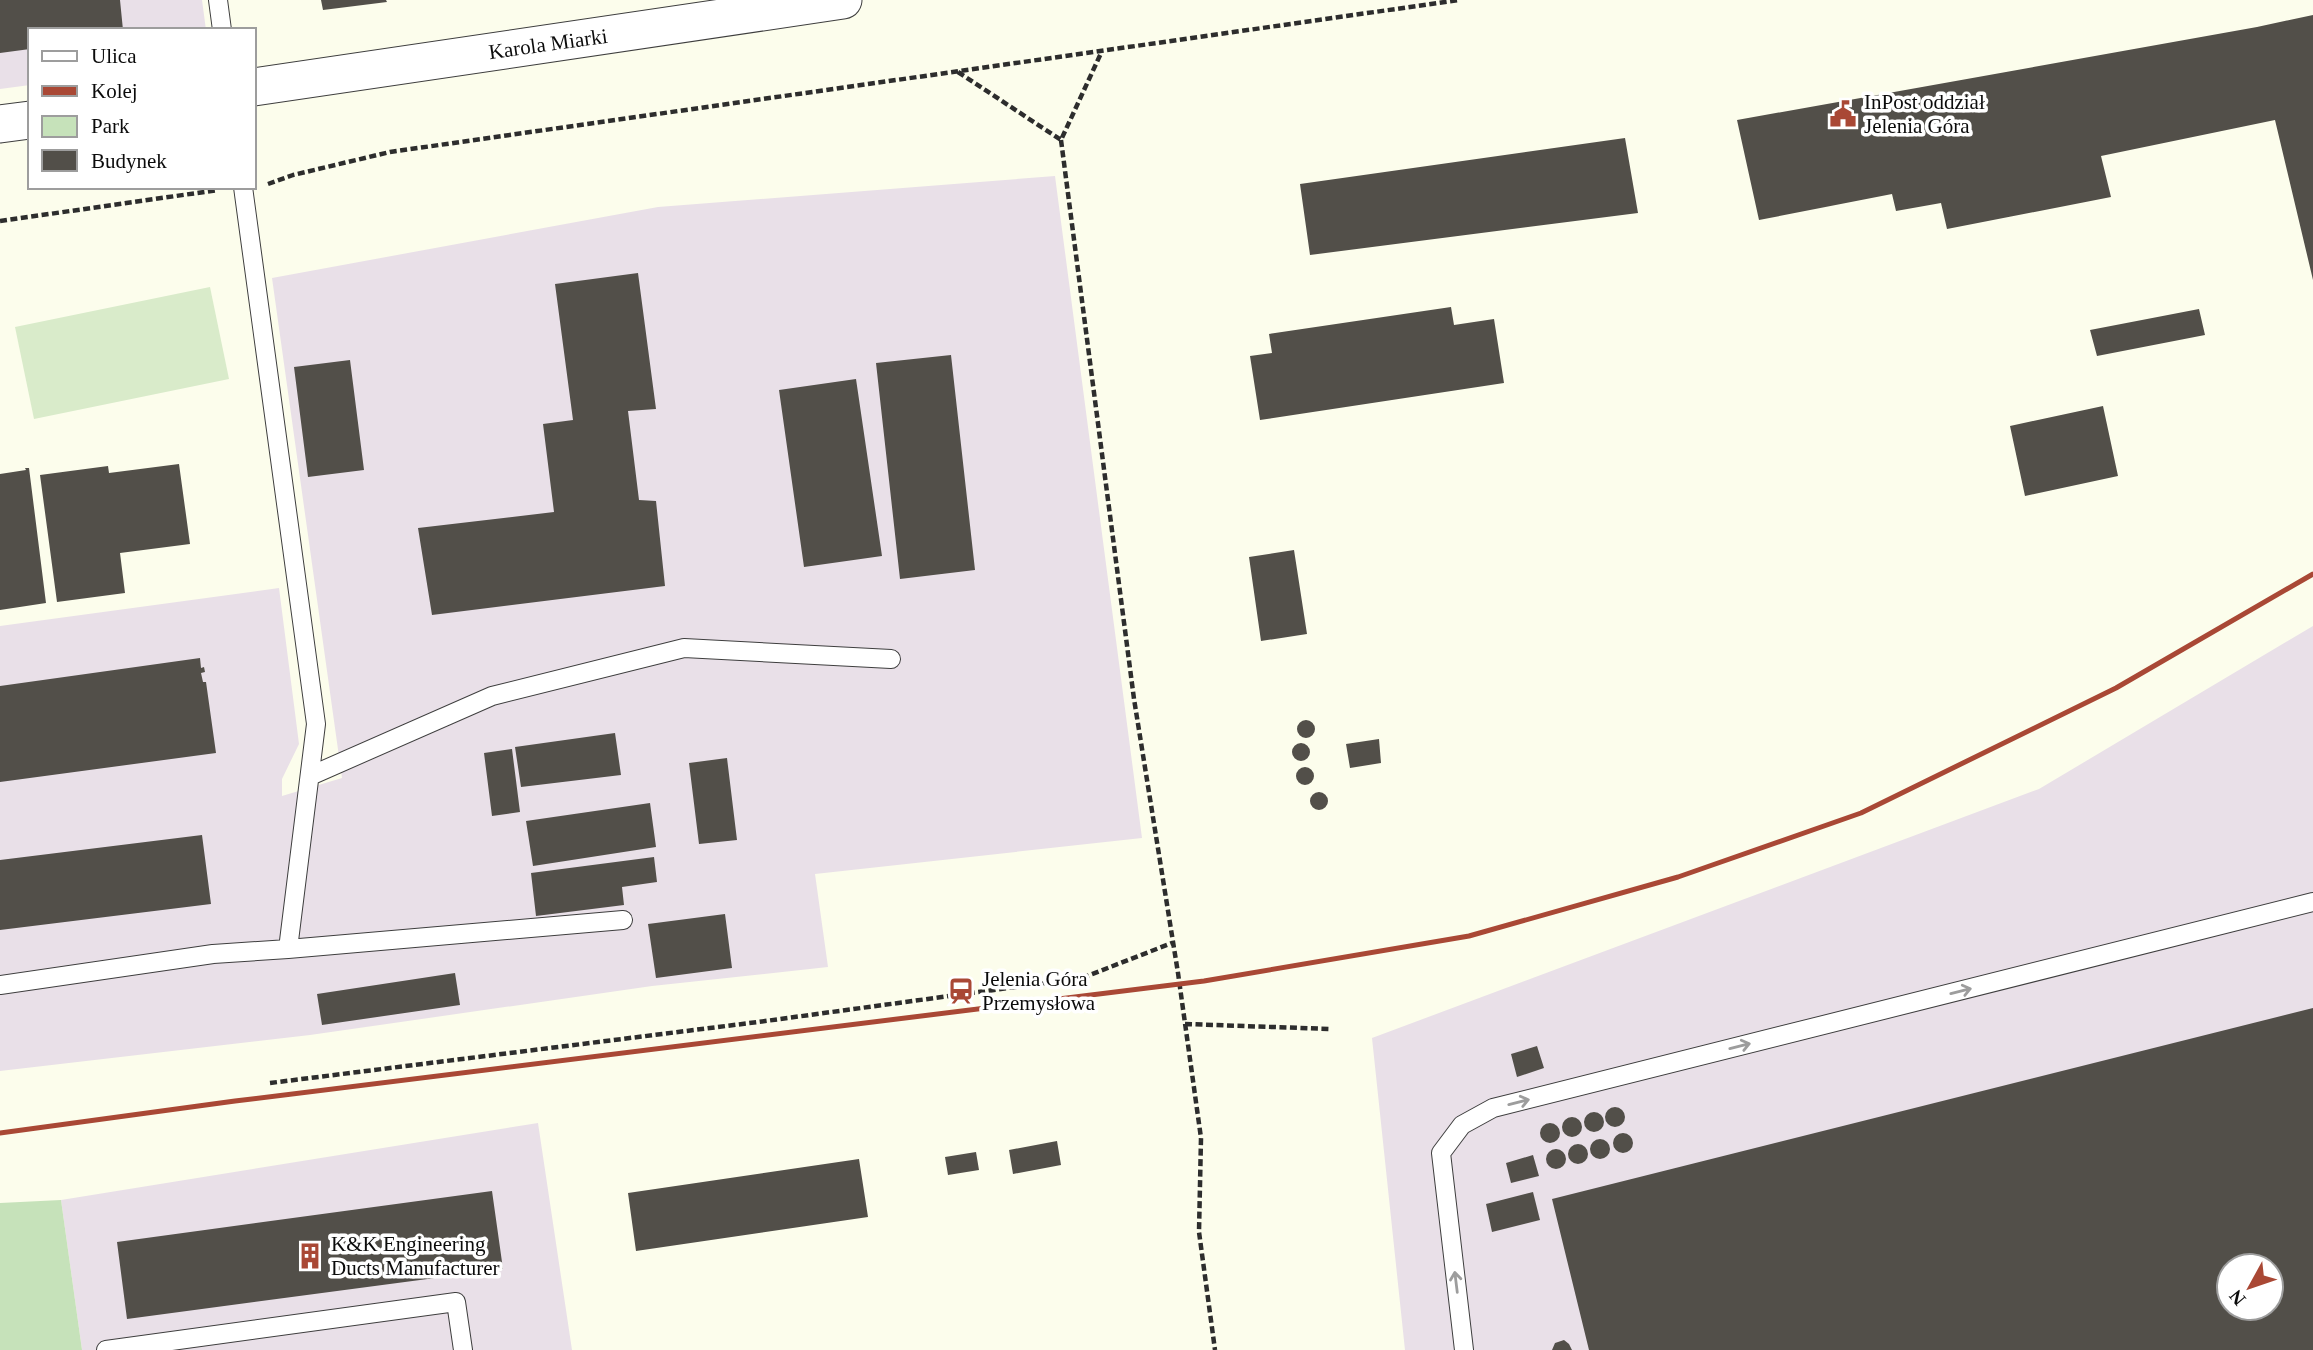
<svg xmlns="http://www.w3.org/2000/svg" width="2313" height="1350" font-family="Georgia,serif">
<rect width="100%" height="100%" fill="#fcfdec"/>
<!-- industrial -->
<path fill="#e9e0e8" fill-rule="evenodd" d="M 0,0 L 202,0 L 206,30 L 30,30 L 30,85 L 0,89 Z
M 1055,176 L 1142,838 L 815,874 L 828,967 L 652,986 L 310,1035 L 0,1071 L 0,626 L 279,588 L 299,744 L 282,779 L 282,796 L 342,778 L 272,278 L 658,207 Z
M 2313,626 L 2313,1350 L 1405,1350 L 1372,1038 L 2039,789 ZM 2229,1266 L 2271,1266 L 2271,1308 L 2229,1308 Z
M 538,1123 L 572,1350 L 82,1350 L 61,1200 Z"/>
<!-- green -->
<path fill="#c6e2ba" d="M 61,1200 L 82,1350 L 0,1350 L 0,1203 Z"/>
<!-- pitch -->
<path fill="#d9ebca" d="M 210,287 L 229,379 L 34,419 L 15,327 Z"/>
<!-- building -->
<path fill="#524f49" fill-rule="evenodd" d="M 0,0 L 120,0 L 123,30 L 30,30 L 30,49 L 0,53 Z
M 321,0 L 386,0 L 387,2 L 323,10 Z
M 2313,15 L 2313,280 L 2275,120 L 2101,156 L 2111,197 L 1947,229 L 1941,203 L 1896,211 L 1892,194 L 1759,220 L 1737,120 L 2257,27 Z
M 1625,138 L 1638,213 L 1310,255 L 1300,184 Z
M 638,273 L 656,409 L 628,411 L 639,500 L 656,501 L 665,586 L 432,615 L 418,528 L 554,512 L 543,424 L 573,420 L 555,284 Z
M 1451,307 L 1454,325 L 1494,319 L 1504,383 L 1260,420 L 1250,356 L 1272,353 L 1269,334 Z
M 2199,309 L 2205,335 L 2097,356 L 2090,330 Z
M 951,355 L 975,570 L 900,579 L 876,363 Z
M 350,360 L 364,470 L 308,477 L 294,367 Z
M 856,379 L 882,556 L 804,567 L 779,390 Z
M 2103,406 L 2118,476 L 2025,496 L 2010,426 Z
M 179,464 L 190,544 L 120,553 L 125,593 L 57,602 L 40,475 L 108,466 L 109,473 Z
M 25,468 L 29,468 L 46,603 L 0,610 L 0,474 L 26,470 Z
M 1294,550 L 1307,634 L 1261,641 L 1249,557 Z
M 200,658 L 201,668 L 204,667 L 205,672 L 201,673 L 203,682 L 206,682 L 216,753 L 0,782 L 0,686 Z
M1297 729a9 9 0 1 1 18 0a9 9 0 1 1-18 0Z
M 615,733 L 621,775 L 521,787 L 515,747 Z
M 1379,739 L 1381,763 L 1350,768 L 1346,744 Z
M1292 752a9 9 0 1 1 18 0a9 9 0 1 1-18 0Z
M 512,749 L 520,812 L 492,816 L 484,753 Z
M 727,758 L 737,840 L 699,844 L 689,763 Z
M1296 776a9 9 0 1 1 18 0a9 9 0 1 1-18 0Z
M1310 801a9 9 0 1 1 18 0a9 9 0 1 1-18 0Z
M 650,803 L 656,847 L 533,866 L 526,821 Z
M 202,835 L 211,904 L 0,930 L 0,860 Z
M 654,857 L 657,882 L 622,887 L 624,905 L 536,916 L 531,873 Z
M 725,914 L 732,968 L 656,978 L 648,924 Z
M 455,973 L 460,1005 L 322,1025 L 317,994 Z
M 2313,1008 L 2313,1350 L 1589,1350 L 1552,1199 ZM 2229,1266 L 2271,1266 L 2271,1308 L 2229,1308 Z
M 1537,1046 L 1544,1068 L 1517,1077 L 1511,1054 Z
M1605 1117a10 10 0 1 1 20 0a10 10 0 1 1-20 0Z
M1584 1122a10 10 0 1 1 20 0a10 10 0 1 1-20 0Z
M1562 1127a10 10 0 1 1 20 0a10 10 0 1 1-20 0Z
M1540 1133a10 10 0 1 1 20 0a10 10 0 1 1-20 0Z
M1613 1143a10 10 0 1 1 20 0a10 10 0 1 1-20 0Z
M1590 1149a10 10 0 1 1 20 0a10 10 0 1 1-20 0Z
M 1057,1141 L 1061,1165 L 1013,1174 L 1009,1150 Z
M1568 1154a10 10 0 1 1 20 0a10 10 0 1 1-20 0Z
M1546 1159a10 10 0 1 1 20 0a10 10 0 1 1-20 0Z
M 976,1152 L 979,1170 L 948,1175 L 945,1157 Z
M 1533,1155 L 1539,1176 L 1511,1183 L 1506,1163 Z
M 859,1159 L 868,1217 L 636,1251 L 628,1193 Z
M 492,1191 L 503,1269 L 127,1319 L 117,1242 Z
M 1533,1192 L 1540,1220 L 1492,1232 L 1486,1204 Z
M 1564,1340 L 1569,1344 L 1572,1350 L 1552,1350 L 1555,1343 Z"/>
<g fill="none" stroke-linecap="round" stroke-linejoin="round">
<!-- lane casing -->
<g stroke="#3e3e3e" stroke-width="20">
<path id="lane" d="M 218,0 L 222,30
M 310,776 L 492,696 L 684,648 L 891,659
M 288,949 L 623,920
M 0,985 L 213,954 L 288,949 L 316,724 L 243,187
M 106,1350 L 456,1302 L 463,1350
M 1464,1350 L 1441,1153 L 1462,1125 L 1493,1108 L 2313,902"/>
</g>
<!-- street casing -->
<g stroke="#3e3e3e" stroke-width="39">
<path id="street" d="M 254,87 L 843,0
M 0,124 L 30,120"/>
</g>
<!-- path -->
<path stroke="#2d2d2d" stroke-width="4.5" stroke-dasharray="7 3.5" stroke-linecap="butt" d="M 958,72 L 1061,140 L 1102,51
M 1061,140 L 1134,699 L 1178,973 L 1201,1138 L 1199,1232 L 1215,1350
M 268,184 L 293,175 L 390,152 L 1459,0
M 0,221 L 218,190
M 1185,1024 L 1331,1029
M 270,1083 L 758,1022 L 1082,978 L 1172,943"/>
<!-- lane -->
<use href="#lane" stroke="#fff" stroke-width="18"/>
<!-- street -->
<use href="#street" stroke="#fff" stroke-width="37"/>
<!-- rail -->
<path stroke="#a94835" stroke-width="5" d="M 0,1133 L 235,1101 L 1204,981 L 1469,936 L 1678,877 L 1861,813 L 2116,688 L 2313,574"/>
</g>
<!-- one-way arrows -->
<defs><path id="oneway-shaft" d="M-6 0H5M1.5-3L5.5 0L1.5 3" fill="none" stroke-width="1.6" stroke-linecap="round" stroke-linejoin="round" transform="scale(1.75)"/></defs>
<g stroke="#9d9d9d">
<use href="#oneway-shaft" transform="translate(1961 991) rotate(-14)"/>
<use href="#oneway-shaft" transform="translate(1740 1046) rotate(-14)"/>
<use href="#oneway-shaft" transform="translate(1519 1102) rotate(-14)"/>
<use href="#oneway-shaft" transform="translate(1456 1282) rotate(-97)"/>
</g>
<!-- icons -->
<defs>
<g id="civic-bare" transform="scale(2.1)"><path d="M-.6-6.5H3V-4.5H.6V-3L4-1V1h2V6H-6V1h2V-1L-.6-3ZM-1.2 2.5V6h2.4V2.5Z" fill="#a94835" stroke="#fff" stroke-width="2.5" paint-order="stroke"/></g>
<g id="station-bare" transform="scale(2.1)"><path d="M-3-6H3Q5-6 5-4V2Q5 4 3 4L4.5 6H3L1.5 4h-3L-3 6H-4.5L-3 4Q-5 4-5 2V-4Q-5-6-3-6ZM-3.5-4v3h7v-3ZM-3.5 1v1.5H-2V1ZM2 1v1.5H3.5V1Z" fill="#a94835" stroke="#fff" stroke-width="2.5" paint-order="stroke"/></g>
<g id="building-bare" transform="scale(2.1)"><path d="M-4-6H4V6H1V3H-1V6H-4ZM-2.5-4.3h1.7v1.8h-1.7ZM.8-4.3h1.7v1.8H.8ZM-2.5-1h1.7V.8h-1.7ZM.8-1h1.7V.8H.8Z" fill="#a94835" stroke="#fff" stroke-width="2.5" paint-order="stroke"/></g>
</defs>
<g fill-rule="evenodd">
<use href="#civic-bare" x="1843" y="114"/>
<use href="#station-bare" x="961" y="991"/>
<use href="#building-bare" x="310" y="1256"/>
</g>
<g text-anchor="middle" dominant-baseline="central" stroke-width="7" stroke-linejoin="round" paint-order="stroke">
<!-- street labels -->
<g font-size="21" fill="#0b0b0b" stroke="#fff">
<text transform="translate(548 44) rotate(-8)">Karola Miarki</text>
</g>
<!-- poi labels -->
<g font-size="21" fill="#0b0b0b" stroke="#fff" text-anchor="start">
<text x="1864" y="102">InPost oddział<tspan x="1864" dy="24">Jelenia Góra</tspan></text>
<text x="982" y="979">Jelenia Góra<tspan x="982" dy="24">Przemysłowa</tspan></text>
<text x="331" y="1244">K&amp;K Engineering<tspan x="331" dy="24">Ducts Manufacturer</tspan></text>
</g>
</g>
<!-- legend -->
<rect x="28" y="28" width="228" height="161" fill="#ffffff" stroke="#9d9d9d" stroke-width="2"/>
<rect x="42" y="51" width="35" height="10" fill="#ffffff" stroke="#9d9d9d" stroke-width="2"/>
<text x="91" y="63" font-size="21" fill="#0b0b0b">Ulica</text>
<rect x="42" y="86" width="35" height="10" fill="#a94835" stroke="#9d9d9d" stroke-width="2"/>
<text x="91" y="98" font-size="21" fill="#0b0b0b">Kolej</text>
<rect x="42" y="116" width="35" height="21" fill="#c6e2ba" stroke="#9d9d9d" stroke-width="2"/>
<text x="91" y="133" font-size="21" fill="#0b0b0b">Park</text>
<rect x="42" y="150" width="35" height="21" fill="#524f49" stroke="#9d9d9d" stroke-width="2"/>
<text x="91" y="168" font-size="21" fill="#0b0b0b">Budynek</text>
<!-- north arrow -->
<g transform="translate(2250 1287) rotate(230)"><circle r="33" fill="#ffffff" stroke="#9d9d9d" stroke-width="2"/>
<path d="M0-5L12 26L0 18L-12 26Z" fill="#a94835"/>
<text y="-10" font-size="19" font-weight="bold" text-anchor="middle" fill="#0b0b0b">N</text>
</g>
</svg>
